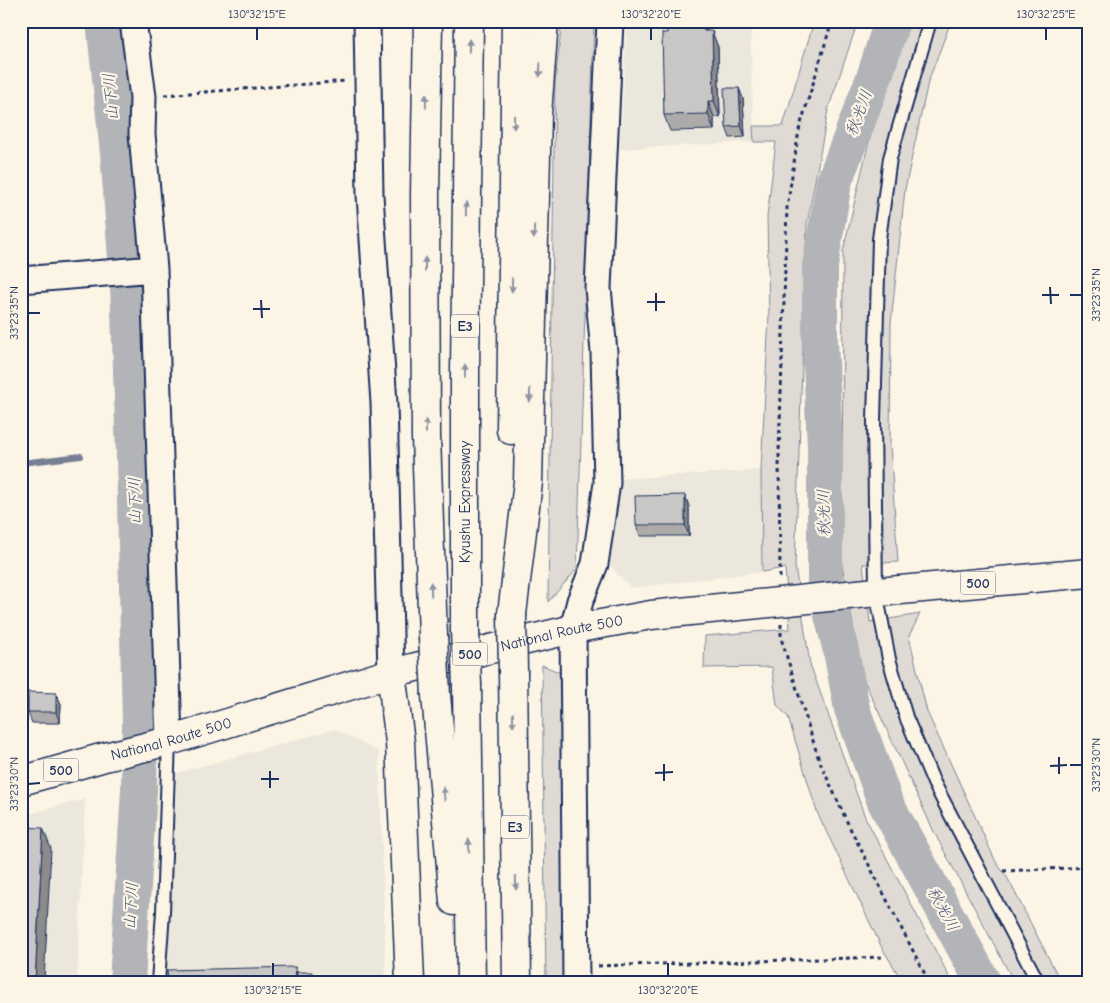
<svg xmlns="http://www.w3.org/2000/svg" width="1110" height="1003" font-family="'Comic Neue','Klee One',sans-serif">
<rect width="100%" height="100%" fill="#fcf5e5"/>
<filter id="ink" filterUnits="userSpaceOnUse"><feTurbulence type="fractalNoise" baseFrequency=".02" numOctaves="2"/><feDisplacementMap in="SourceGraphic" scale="10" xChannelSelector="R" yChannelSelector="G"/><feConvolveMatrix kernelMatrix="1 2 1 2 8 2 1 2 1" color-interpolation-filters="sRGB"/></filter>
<g filter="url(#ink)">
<!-- built -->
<path fill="#ece7dc" d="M 627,21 L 750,21 L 754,142 L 620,149 Z
M 761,470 L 762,572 L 630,588 L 610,565 L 617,479 Z
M 335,729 L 379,752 L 386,982 L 166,982 L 177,773 Z
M 85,799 L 77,982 L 21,982 L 21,816 Z"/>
<!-- green -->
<path fill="#dfdbd4" stroke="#7d8599" d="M 562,21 L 594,21 L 577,569 L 548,602 L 555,83 Z
M 814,21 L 858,21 L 828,110 L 807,224 L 795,566 L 810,664 L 865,817 L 952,982 L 903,982 L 882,948 L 817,812 L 788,717 L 777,705 L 772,667 L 704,668 L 705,636 L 790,629 L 785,568 L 762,572 L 761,470 L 769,315 L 767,217 L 776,142 L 754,142 L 753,126 L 783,126 Z
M 910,21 L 951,21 L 928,82 L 905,189 L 891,323 L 890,445 L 898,562 L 863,564 L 870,622 L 920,614 L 909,636 L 927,712 L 996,862 L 1007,877 L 1061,982 L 1014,982 L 935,834 L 862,676 L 842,564 L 843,251 L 869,141 Z
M 542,665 L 563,674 L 565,982 L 546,982 Z"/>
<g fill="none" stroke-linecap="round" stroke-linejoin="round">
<!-- stream -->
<path stroke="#767f94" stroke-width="6" d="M 21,463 L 81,456"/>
<!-- river -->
<path stroke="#b2b4b8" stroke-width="36" d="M 104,21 L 118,153 L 128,284 L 134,455 L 140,723 L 139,790 L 127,982
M 892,21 L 875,75 L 834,182 L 820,266 L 820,342 L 825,447 L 825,587 L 841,651 L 852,709 L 885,802 L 983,982"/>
<!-- lane casing -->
<g stroke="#1b2f5e" stroke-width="16">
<path id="lane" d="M 930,21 L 890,158 L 879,239 L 874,420 L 876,592 L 889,659 L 906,717 L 934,783 L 1038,982
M 158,982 L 163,912 L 169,741"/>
</g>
<!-- street casing -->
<g stroke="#1b2f5e" stroke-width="29">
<path id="street" d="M 133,21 L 143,97 L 142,134 L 154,269 L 169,741
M 367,21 L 370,195 L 384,403 L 391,673
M 21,280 L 154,269
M 576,982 L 573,629 L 580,601 L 595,564 L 607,483 L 604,352 L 598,288 L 610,21"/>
</g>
<!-- secondary casing -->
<g stroke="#1b2f5e" stroke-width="31">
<path id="secondary" d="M 391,673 L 400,742 L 410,982"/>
</g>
<!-- highway casing -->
<g stroke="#1b2f5e" stroke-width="31">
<g id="highway">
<path d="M 428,21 L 425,194 L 426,437 L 433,637"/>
<path d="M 511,430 L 516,21"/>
<path d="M 512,614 L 528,482 L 537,114 L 544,21"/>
<path d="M 465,630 L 465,371 L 469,21"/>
<path d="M 513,672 L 517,982"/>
<path d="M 467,686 L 471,982"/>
<path d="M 436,695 L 454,901"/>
<path id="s1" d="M 21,781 L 101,758 L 169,741 L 391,673 L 573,629 L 651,615 L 867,593 L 1089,573"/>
</g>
</g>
<!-- path -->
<path stroke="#1b2f5e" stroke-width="3" stroke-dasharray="4 4" stroke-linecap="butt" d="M 164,95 L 347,81
M 780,578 L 779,453 L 787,208 L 799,130 L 832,21
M 781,624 L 781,638 L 819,760 L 849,826 L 929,982
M 1003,871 L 1089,867
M 598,966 L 883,957"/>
<!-- lane -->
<use href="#lane" stroke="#fcf5e5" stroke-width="12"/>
<!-- street -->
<use href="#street" stroke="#fcf5e5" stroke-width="25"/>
<!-- secondary -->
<use href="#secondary" stroke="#fcf5e5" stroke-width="28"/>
<!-- highway -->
<use href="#highway" stroke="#fcf5e5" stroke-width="28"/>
<!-- highway-bridge casing -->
<g stroke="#1b2f5e" stroke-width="31" stroke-linecap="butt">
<path id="highway-bridge" d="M 512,614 L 513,672
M 465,630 L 467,686
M 433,637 L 436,695"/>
</g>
<!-- highway-bridge -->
<use href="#highway-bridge" stroke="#fcf5e5" stroke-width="28"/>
</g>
<!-- wall -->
<path fill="#acabaa" stroke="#1b2f5e" d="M 704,21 L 707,31 L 718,47 L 720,117 L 714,117 L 714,130 L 670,131 L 664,115 L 667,33 Z
M 739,88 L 743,99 L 745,137 L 730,138 L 726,127 Z
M 689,506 L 689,536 L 640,536 L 636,525 Z
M 21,692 L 25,692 L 27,698 L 27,722 L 21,722 Z
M 56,693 L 61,704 L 60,723 L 32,723 L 28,712 Z"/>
<!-- shaded-wall -->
<path fill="#8c8b8b" stroke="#1b2f5e" d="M 703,21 L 709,37 L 704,31 Z
M 712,31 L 718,47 L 720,117 L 714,101 Z
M 739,88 L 743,99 L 745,137 L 741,126 Z
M 708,101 L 714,117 L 714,130 L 708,114 Z
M 685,495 L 689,506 L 689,536 L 685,525 Z
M 25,692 L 27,698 L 27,722 L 25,716 Z
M 56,693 L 61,704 L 60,723 L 56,712 Z
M 43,828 L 51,849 L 44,982 L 35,982 Z
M 295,967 L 300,982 L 296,982 Z"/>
<!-- building -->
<path fill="#c8c7c6" stroke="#1b2f5e" d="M 703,21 L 704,31 L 712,31 L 714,101 L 708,101 L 708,114 L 664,115 L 662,33 L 667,33 L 667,22 Z
M 724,88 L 739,88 L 741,126 L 726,127 Z
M 685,495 L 685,525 L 636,525 L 635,496 Z
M 21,692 L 25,692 L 25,716 L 21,716 Z
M 28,692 L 56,693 L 56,712 L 28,712 Z
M 21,827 L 43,828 L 35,982 L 21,982 Z
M 295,967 L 296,982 L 168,982 L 167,970 Z
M 297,972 L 312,972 L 312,976 L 315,976 L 315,982 L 297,982 Z"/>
<!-- one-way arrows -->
<defs><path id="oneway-solid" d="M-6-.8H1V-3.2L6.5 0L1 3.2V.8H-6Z" transform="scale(1.25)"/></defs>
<g fill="#8c92a2">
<use href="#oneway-solid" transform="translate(469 46) rotate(-89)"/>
<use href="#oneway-solid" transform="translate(540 70) rotate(93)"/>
<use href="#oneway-solid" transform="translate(426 101) rotate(-89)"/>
<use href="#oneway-solid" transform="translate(514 122) rotate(91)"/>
<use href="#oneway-solid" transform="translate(466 209) rotate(-89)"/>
<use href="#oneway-solid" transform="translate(534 232) rotate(91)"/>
<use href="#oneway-solid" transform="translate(425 264) rotate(-90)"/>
<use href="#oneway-solid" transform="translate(512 285) rotate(91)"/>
<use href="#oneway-solid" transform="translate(465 371) rotate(-90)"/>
<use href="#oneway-solid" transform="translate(530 395) rotate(91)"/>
<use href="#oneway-solid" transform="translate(426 426) rotate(-90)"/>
<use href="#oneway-solid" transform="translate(431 589) rotate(-92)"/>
<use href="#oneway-solid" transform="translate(513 720) rotate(89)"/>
<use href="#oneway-solid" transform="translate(444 794) rotate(-95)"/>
<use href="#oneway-solid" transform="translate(469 846) rotate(-91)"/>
<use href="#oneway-solid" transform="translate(516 883) rotate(89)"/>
</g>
</g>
<!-- ticks -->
<path fill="none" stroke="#1b2f5e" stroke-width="2" d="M 257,28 L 257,40M 651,28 L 651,40M 1046,28 L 1046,40M 1050,287 L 1051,304M 656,293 L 656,311M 1042,295 L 1059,295M 1070,295 L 1082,295M 261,300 L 262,318M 647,302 L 665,302M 253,309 L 270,309M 28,313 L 40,313M 1059,757 L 1059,774M 664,764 L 664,781M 1070,765 L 1082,765M 1050,766 L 1067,765M 270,771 L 270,788M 655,773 L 673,772M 261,779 L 279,779M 28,784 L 40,783M 273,963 L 273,976M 668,963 L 668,976"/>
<g text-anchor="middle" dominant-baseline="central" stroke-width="4.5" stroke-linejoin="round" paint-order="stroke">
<!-- shield labels -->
<g fill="#fcf5e5" stroke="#5e6a86" stroke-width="1">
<rect x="451" y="314.5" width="28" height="23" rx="4"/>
<rect x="960.5" y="571.5" width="35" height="23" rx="4"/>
<rect x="452.5" y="642.5" width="35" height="23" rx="4"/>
<rect x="43.5" y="758.5" width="35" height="23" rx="4"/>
<rect x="501" y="815.5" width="28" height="23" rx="4"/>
</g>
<g font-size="14" font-weight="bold" fill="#1b2f5e">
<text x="465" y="326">E3</text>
<text x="978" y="583">500</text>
<text x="470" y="654">500</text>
<text x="61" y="770">500</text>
<text x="515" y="827">E3</text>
</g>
<!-- street labels -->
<g font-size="15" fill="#1b2f5e" stroke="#fcf5e5">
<text transform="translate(465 502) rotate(-90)">Kyushu Expressway</text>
<text stroke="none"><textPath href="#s1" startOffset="561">National Route 500</textPath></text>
<text stroke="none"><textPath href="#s1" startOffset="156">National Route 500</textPath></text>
</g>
<!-- water labels -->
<g font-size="16" font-style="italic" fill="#485779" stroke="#fcf5e5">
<text transform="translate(111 97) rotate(-95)">山下川</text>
<text transform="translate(859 113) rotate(-70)">秋光川</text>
<text transform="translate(135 501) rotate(-91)">山下川</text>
<text transform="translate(824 513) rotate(-91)">秋光川</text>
<text transform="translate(131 906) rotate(-87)">山下川</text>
<text transform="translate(943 909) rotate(61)">秋光川</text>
</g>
</g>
<!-- margin -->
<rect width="1110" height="1003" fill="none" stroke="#fcf5e5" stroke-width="55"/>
<rect x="28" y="28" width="1054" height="948" fill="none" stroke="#1b2f5e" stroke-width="2"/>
<g font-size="12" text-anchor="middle" fill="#1b2f5e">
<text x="257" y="18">130°32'15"E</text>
<text x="651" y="18">130°32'20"E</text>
<text x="1046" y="18">130°32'25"E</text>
<text transform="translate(1096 295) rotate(-90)" y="4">33°23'35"N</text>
<text transform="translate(14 313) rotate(-90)" y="4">33°23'35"N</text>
<text transform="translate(1096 765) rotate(-90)" y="4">33°23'30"N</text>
<text transform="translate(14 784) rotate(-90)" y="4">33°23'30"N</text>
<text x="273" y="994">130°32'15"E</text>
<text x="668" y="994">130°32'20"E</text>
</g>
</svg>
